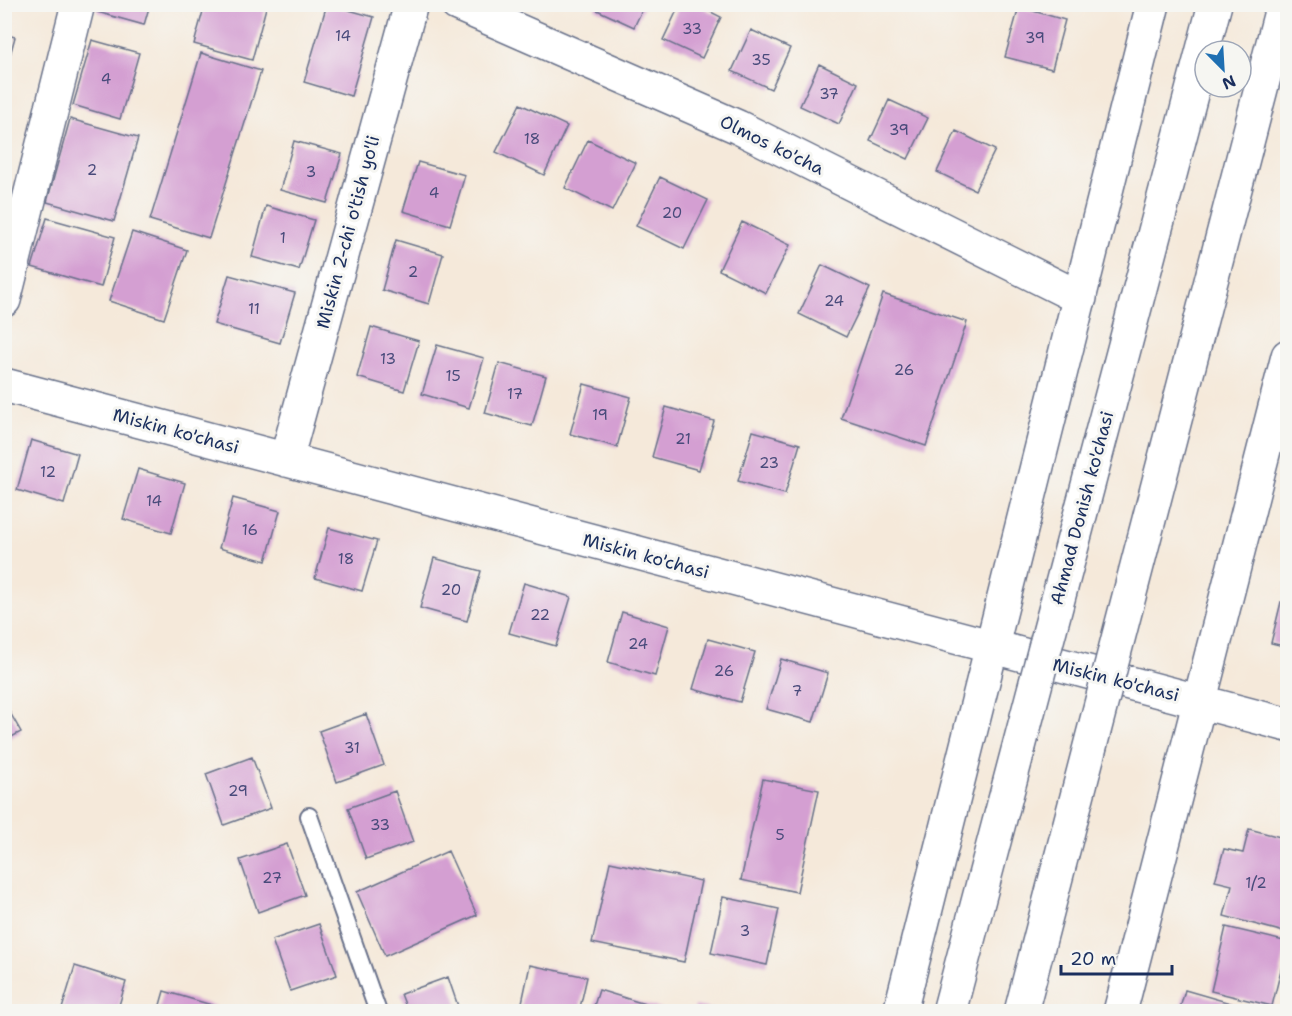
<svg xmlns="http://www.w3.org/2000/svg" width="1292" height="1016" font-family="'Shantell Sans',sans-serif">
<rect width="100%" height="100%" fill="#f6f6f2"/>
<filter id="ink" filterUnits="userSpaceOnUse"><feTurbulence type="fractalNoise" baseFrequency=".0167" numOctaves="2"/><feDisplacementMap in="SourceGraphic" scale="12" xChannelSelector="R" yChannelSelector="G"/><feConvolveMatrix kernelMatrix="1 2 1 2 8 2 1 2 1" color-interpolation-filters="sRGB"/></filter>
<filter id="wash" filterUnits="userSpaceOnUse"><feTurbulence type="fractalNoise" baseFrequency=".008" numOctaves="4" result="noise"/><feDisplacementMap in="SourceGraphic" scale="24" xChannelSelector="R" yChannelSelector="G"/><feGaussianBlur stdDeviation="1.35" result="paint"/><feColorMatrix in="noise" values="0 0 0 0 0 0 0 0 0 0 0 0 0 0 0 0 0 1.4 0 .05"/><feComposite in="paint" operator="in"/></filter>
<g filter="url(#wash)">
<rect width="100%" height="100%" fill="#f5e9da"/>
<g id="blocks">
<!-- building -->
<path fill="#d49fd2" d="M 99,4 L 150,4 L 144,25 L 97,12 Z
M 205,4 L 267,4 L 252,60 L 194,44 Z
M 327,4 L 374,17 L 351,96 L 304,82 Z
M 597,4 L 645,4 L 634,27 L 595,9 Z
M 680,4 L 695,4 L 721,17 L 702,58 L 663,40 Z
M 1019,7 L 1065,20 L 1052,69 L 1005,57 Z
M 751,30 L 790,48 L 771,89 L 732,71 Z
M 4,34 L 15,37 L 5,73 L 4,73 Z
M 92,40 L 139,53 L 120,119 L 73,105 Z
M 201,53 L 261,71 L 209,238 L 150,220 Z
M 819,64 L 858,83 L 839,124 L 800,106 Z
M 889,100 L 928,118 L 908,159 L 870,141 Z
M 520,104 L 567,126 L 544,175 L 496,152 Z
M 70,119 L 138,138 L 114,221 L 47,202 Z
M 956,131 L 995,150 L 975,190 L 937,172 Z
M 588,140 L 636,163 L 612,211 L 565,188 Z
M 294,141 L 342,154 L 327,203 L 280,190 Z
M 418,162 L 465,175 L 450,225 L 403,211 Z
M 660,177 L 708,200 L 684,249 L 636,226 Z
M 266,206 L 314,220 L 299,270 L 252,257 Z
M 47,218 L 115,237 L 101,287 L 32,267 Z
M 742,222 L 790,245 L 766,293 L 719,270 Z
M 132,232 L 187,250 L 164,319 L 109,301 Z
M 396,240 L 443,254 L 429,304 L 382,290 Z
M 822,265 L 870,288 L 846,337 L 799,314 Z
M 229,275 L 295,293 L 280,343 L 214,324 Z
M 883,294 L 967,322 L 926,446 L 841,418 Z
M 371,327 L 419,341 L 404,391 L 357,377 Z
M 437,345 L 484,358 L 469,408 L 422,394 Z
M 499,363 L 546,376 L 532,426 L 485,413 Z
M 584,384 L 631,397 L 617,447 L 570,434 Z
M 666,407 L 714,421 L 699,470 L 652,457 Z
M 753,431 L 800,444 L 785,494 L 738,481 Z
M 31,440 L 78,454 L 64,504 L 17,490 Z
M 138,469 L 185,483 L 171,533 L 123,519 Z
M 233,498 L 280,511 L 266,561 L 219,548 Z
M 329,528 L 377,541 L 362,591 L 315,578 Z
M 434,558 L 481,571 L 467,621 L 420,608 Z
M 524,583 L 571,597 L 556,646 L 509,633 Z
M 1281,602 L 1288,604 L 1288,647 L 1271,643 Z
M 622,612 L 669,626 L 655,676 L 608,662 Z
M 708,639 L 755,652 L 740,702 L 693,689 Z
M 781,659 L 828,673 L 813,722 L 766,709 Z
M 4,702 L 21,732 L 4,741 Z
M 366,714 L 384,765 L 337,782 L 319,731 Z
M 252,757 L 271,808 L 224,825 L 206,774 Z
M 763,779 L 819,790 L 797,892 L 741,880 Z
M 395,791 L 413,842 L 366,859 L 348,808 Z
M 1249,829 L 1288,839 L 1288,933 L 1224,916 L 1232,885 L 1215,881 L 1224,849 L 1243,853 Z
M 287,844 L 305,895 L 258,912 L 240,860 Z
M 448,851 L 477,915 L 385,956 L 357,892 Z
M 610,862 L 701,881 L 684,962 L 592,943 Z
M 723,897 L 779,909 L 767,965 L 711,953 Z
M 319,924 L 337,975 L 290,991 L 272,940 Z
M 1226,927 L 1288,942 L 1272,1006 L 1211,991 Z
M 530,965 L 587,977 L 579,1012 L 520,1012 Z
M 75,966 L 126,982 L 117,1012 L 61,1012 Z
M 448,977 L 460,1012 L 408,1012 L 401,994 Z
M 599,990 L 661,1009 L 660,1012 L 592,1012 Z
M 1185,990 L 1258,1011 L 1258,1012 L 1179,1012 Z
M 164,991 L 215,1006 L 213,1012 L 158,1012 Z
M 695,1006 L 716,1010 L 716,1012 L 694,1012 Z"/>
</g>
</g>
<g filter="url(#ink)">
<use href="#blocks" fill-opacity="0" stroke="#677089" stroke-width="1.5"/>
<g fill="none" stroke-linecap="round" stroke-linejoin="round">
<!-- lane casing -->
<g stroke="#677089" stroke-width="20">
<path id="lane" d="M 309,816 L 378,1012"/>
</g>
<!-- street casing -->
<g stroke="#677089" stroke-width="36">
<path id="street" d="M 457,4 L 738,127 L 1080,298
M 4,300 L 78,4
M 4,385 L 1288,725
M 286,460 L 411,4"/>
</g>
<!-- secondary casing -->
<g stroke="#677089" stroke-width="36">
<path id="secondary" d="M 900,1012 L 1153,4
M 1120,1012 L 1288,356"/>
</g>
<!-- lane -->
<use href="#lane" stroke="#fff" stroke-width="16"/>
<!-- street -->
<use href="#street" stroke="#fff" stroke-width="33"/>
<!-- secondary -->
<use href="#secondary" stroke="#fff" stroke-width="33"/>
<!-- primary-bridge casing -->
<g stroke="#677089" stroke-width="36" stroke-linecap="butt">
<path id="primary-bridge" d="M 949,1012 L 1215,4
M 1021,1012 L 1283,4"/>
</g>
<!-- primary-bridge -->
<use href="#primary-bridge" stroke="#fff" stroke-width="33"/>
</g>
</g>
<g text-anchor="middle" dominant-baseline="central" stroke-width="6" stroke-linejoin="round" paint-order="stroke">
<!-- number labels -->
<g font-size="15" fill="#494b7b">
<text x="692" y="29">33</text>
<text x="343" y="36">14</text>
<text x="1035" y="38">39</text>
<text x="761" y="60">35</text>
<text x="106" y="79">4</text>
<text x="829" y="94">37</text>
<text x="899" y="130">39</text>
<text x="532" y="139">18</text>
<text x="92" y="170">2</text>
<text x="311" y="172">3</text>
<text x="434" y="193">4</text>
<text x="672" y="213">20</text>
<text x="283" y="238">1</text>
<text x="413" y="272">2</text>
<text x="834" y="301">24</text>
<text x="254" y="309">11</text>
<text x="388" y="359">13</text>
<text x="904" y="370">26</text>
<text x="453" y="376">15</text>
<text x="515" y="394">17</text>
<text x="600" y="415">19</text>
<text x="683" y="439">21</text>
<text x="769" y="463">23</text>
<text x="48" y="472">12</text>
<text x="154" y="501">14</text>
<text x="250" y="530">16</text>
<text x="346" y="559">18</text>
<text x="451" y="590">20</text>
<text x="540" y="615">22</text>
<text x="638" y="644">24</text>
<text x="724" y="671">26</text>
<text x="797" y="691">7</text>
<text x="352" y="748">31</text>
<text x="238" y="791">29</text>
<text x="380" y="825">33</text>
<text x="780" y="835">5</text>
<text x="272" y="878">27</text>
<text x="1256" y="883">1/2</text>
<text x="745" y="931">3</text>
</g>
<!-- street labels -->
<g font-size="18" fill="#1b2f5e" stroke="#f6f6f2">
<text transform="translate(772 145) rotate(26)">Olmos ko'cha</text>
<text transform="translate(348 232) rotate(-75)">Miskin 2-chi o'tish yo'li</text>
<text transform="translate(176 431) rotate(15)">Miskin ko'chasi</text>
<text transform="translate(1082 508) rotate(-75)">Ahmad Donish ko'chasi</text>
<text transform="translate(646 556) rotate(15)">Miskin ko'chasi</text>
<text transform="translate(1116 680) rotate(14)">Miskin ko'chasi</text>
</g>
</g>
<!-- margin -->
<rect width="1292" height="1016" fill="none" stroke="#f6f6f2" stroke-width="24"/>
<!-- north arrow -->
<g transform="translate(1223 69) rotate(156)"><circle r="28" fill="#f6f6f2" stroke="#9ea6b7" stroke-width="1.5"/>
<path d="M0-4.5L10 22L0 15L-10 22Z" fill="#1f6fb2"/>
<text y="-9" font-size="16" font-weight="bold" text-anchor="middle" fill="#1b2f5e">N</text>
</g>
<!-- scale -->
<path d="M1061 965v9h111v-9" fill="none" stroke="#1b2f5e" stroke-width="3"/>
<text x="1070" y="965" font-size="18" fill="#1b2f5e" stroke="#f6f6f2" stroke-width="4.5" paint-order="stroke">20 m</text>
</svg>
